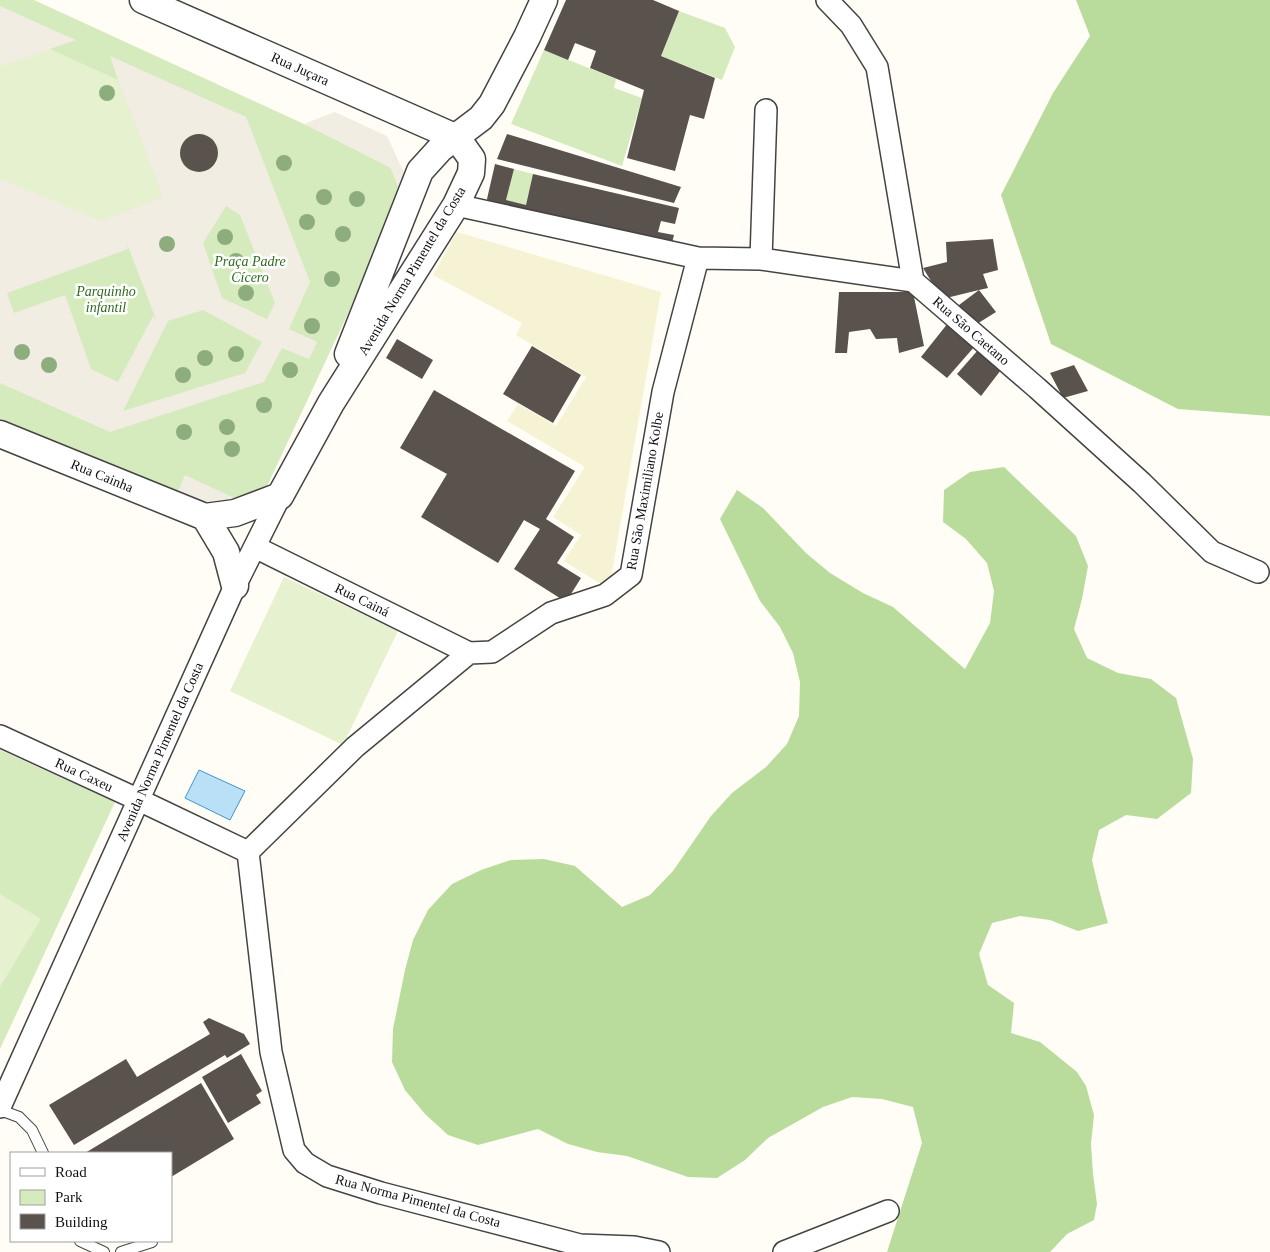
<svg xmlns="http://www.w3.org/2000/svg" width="1270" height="1252" font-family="'Times New Roman',serif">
<rect width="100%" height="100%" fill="#fffdf5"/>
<!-- farmland -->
<path fill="#f6f3d4" d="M 457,232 L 661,292 L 609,589 L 564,561 L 581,535 L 553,517 L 585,467 L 507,421 L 518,404 L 556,426 L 586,377 L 516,335 L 522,323 L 433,275 Z"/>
<!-- green -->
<path fill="#d5ebbd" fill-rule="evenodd" d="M 0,0 L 34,0 L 354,147 L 391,168 L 398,186 L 396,211 L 254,514 L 235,524 L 0,436 L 0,179 L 101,221 L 50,49 L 0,66 ZM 195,134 C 223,131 227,169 202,172 C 178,175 172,143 195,134 Z
M 679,11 L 725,28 L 735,47 L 722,80 L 661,56 Z
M 544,50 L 616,79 L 614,88 L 642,98 L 622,166 L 511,124 Z
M 514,169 L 533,174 L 526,205 L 506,200 Z
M 0,750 L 115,802 L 0,1049 Z"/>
<!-- forest -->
<path fill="#b9dc9c" d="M 1076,0 L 1270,0 L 1270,416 L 1178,409 L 1051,344 L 1001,195 L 1053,93 L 1090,36 Z
M 1004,467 L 1076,536 L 1088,566 L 1082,599 L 1074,629 L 1087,658 L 1118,673 L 1151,679 L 1176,698 L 1193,759 L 1191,793 L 1157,819 L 1126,815 L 1099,830 L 1092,860 L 1099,890 L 1108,923 L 1078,931 L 1050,920 L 1020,916 L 992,923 L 979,954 L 988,985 L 1014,1003 L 1011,1033 L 1040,1042 L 1077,1072 L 1086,1086 L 1094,1115 L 1091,1144 L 1093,1174 L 1097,1204 L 1094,1220 L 1067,1234 L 1050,1252 L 887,1252 L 922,1143 L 913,1107 L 882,1099 L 852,1097 L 823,1107 L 768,1138 L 745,1160 L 717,1178 L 688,1177 L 627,1156 L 597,1152 L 568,1144 L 538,1129 L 478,1145 L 448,1135 L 425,1114 L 405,1090 L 392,1062 L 393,1029 L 405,970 L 413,940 L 428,910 L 452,884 L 481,870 L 511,860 L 544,859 L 575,866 L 622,907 L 650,895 L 673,871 L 711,816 L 732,793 L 766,767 L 787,744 L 799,716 L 800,682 L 793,653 L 780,627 L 760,601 L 720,519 L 737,490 L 763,508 L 806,553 L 830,573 L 863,593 L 893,607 L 965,669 L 990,623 L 994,591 L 987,563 L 966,539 L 943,522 L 944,490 L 970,472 Z"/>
<!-- pitch -->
<path fill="#e6f2cf" d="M 50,49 L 118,80 L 163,197 L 101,221 L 0,179 L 0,66 Z
M 284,577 L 398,631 L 343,745 L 230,691 Z
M 0,894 L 41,919 L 0,987 Z"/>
<!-- plaza -->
<path fill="#f1ede2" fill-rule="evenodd" d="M 0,6 L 53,30 L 76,40 L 0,66 Z
M 110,56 L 246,117 L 310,282 L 289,329 L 317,342 L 309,359 L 282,348 L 264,382 L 110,432 L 0,383 L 0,179 L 101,221 L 163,197 L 118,80 ZM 195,134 L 201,133 L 207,135 L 217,144 L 219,149 L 219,155 L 217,162 L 213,167 L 207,171 L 201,172 L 195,172 L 189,169 L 184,165 L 181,160 L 180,153 L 181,146 L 189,136 ZM 226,206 L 240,215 L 275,303 L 267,319 L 222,298 L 203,243 ZM 126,241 L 156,319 L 153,316 L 118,382 L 91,369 L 65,295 L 14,313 L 7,293 L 128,249 ZM 203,310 L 262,342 L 245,373 L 123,411 L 168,321 Z
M 335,112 L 387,136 L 406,177 L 396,211 L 398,186 L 391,168 L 304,124 Z
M 185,475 L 256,508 L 169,512 Z"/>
<!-- water -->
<path fill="#b9e0f7" stroke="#3f96cf" d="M 199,770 L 245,791 L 230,820 L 185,798 Z"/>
<!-- building -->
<path fill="#5a524d" d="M 566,0 L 653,0 L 679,11 L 661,56 L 715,78 L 704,119 L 690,115 L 675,171 L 627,158 L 644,90 L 590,68 L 596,51 L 575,43 L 568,60 L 544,50 Z
M180 153a19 19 0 1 1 38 0a19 19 0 1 1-38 0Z
M 507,134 L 681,187 L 674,203 L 497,159 Z
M 495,164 L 514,169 L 506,200 L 526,205 L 533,174 L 679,208 L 675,224 L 661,221 L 658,232 L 674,235 L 670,251 L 493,209 L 487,199 Z
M 993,239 L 998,270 L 983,274 L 988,288 L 979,290 L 996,312 L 972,327 L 955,308 L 979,290 L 942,299 L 923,268 L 947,262 L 946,242 Z
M 839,292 L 913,292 L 924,346 L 899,353 L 897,338 L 876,339 L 870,329 L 849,332 L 847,353 L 835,353 Z
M 948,323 L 975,346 L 947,378 L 921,357 Z
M 397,339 L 433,360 L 422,379 L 386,358 Z
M 532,346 L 581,375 L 553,423 L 503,394 Z
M 978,350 L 1004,366 L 981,396 L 957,374 Z
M 1074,365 L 1088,391 L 1063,398 L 1050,373 Z
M 434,390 L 575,471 L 546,519 L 574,537 L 557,563 L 581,578 L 566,602 L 514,569 L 540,529 L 524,520 L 498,563 L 421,517 L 447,474 L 400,448 Z
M 209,1018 L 244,1034 L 250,1044 L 227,1058 L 225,1055 L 74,1145 L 49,1105 L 126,1059 L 137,1077 L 210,1034 L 203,1022 Z
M 241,1054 L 262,1091 L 256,1095 L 261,1103 L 228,1123 L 202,1077 Z
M 201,1083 L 234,1139 L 171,1177 L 171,1153 L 85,1153 Z"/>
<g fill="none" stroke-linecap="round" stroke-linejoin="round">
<!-- service casing -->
<g stroke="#444" stroke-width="12">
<path id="service" d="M 0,1110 L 19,1117 L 32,1130 L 43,1153
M 80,1241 L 104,1252
M 121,1252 L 152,1242"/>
</g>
<!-- minor casing -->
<g stroke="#444" stroke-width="24">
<path id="minor" d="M 827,0 L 851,25 L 877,67 L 913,281 L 1037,388 L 1142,483 L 1212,552 L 1258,572
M 456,205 L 698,258 L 761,259 L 913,281
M 761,259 L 766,110
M 255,547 L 469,653 L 492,652 L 551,613 L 605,595 L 631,575 L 663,392 L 698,258
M 0,736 L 139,800 L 248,852
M 248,852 L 271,1052 L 294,1150 L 305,1163 L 327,1176 L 381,1193 L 580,1245 L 634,1247 L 659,1252
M 248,852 L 355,747 L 469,653
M 0,1107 L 235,586 L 280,496
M 784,1252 L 888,1211"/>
</g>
<!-- tertiary casing -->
<g stroke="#444" stroke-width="29">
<path id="tertiary" d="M 143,0 L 457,138
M 348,354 L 420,171 L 440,149 L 481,118 L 492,104 L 527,37 L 544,0
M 0,434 L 205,517 L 235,513 L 280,496 L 331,403 L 456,205 L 471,173 L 472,159 L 457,138
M 205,517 L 226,552 L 235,586"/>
</g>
<!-- service -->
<use href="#service" stroke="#fff" stroke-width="10"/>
<!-- minor -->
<use href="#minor" stroke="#fff" stroke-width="21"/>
<!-- tertiary -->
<use href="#tertiary" stroke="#fff" stroke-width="26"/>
</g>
<!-- trees -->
<g fill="#8dad7f">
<circle cx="107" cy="93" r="8"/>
<circle cx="284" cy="163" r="8"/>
<circle cx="324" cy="197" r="8"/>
<circle cx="357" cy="199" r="8"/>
<circle cx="307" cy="222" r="8"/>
<circle cx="343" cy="234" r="8"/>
<circle cx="225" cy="237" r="8"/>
<circle cx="167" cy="244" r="8"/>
<circle cx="236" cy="261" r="8"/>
<circle cx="332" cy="279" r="8"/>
<circle cx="246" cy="293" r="8"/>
<circle cx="312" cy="326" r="8"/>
<circle cx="22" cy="352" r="8"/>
<circle cx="236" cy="354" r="8"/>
<circle cx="205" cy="358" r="8"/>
<circle cx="49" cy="365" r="8"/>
<circle cx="290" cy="370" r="8"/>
<circle cx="183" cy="375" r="8"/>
<circle cx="264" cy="405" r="8"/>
<circle cx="227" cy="427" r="8"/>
<circle cx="184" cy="432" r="8"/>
<circle cx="232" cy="449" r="8"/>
</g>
<g text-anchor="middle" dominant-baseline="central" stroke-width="5" stroke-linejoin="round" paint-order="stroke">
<!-- street labels -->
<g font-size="14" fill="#111" stroke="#fff">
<text transform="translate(300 69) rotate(24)">Rua Juçara</text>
<text transform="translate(412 271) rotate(-59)">Avenida Norma Pimentel da Costa</text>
<text transform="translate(971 331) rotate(41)">Rua São Caetano</text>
<text transform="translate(102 476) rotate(22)">Rua Cainha</text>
<text transform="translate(645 491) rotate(-80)">Rua São Maximiliano Kolbe</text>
<text transform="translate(362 600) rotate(26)">Rua Cainá</text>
<text transform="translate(160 752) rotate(-66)">Avenida Norma Pimentel da Costa</text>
<text transform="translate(84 775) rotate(25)">Rua Caxeu</text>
<text transform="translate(418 1201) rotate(15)">Rua Norma Pimentel da Costa</text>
</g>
<!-- park labels -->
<g font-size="14" font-style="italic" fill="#2f6b1f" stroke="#fff">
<text x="250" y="261">Praça Padre<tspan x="250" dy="16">Cícero</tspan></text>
<text x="106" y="291">Parquinho<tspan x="106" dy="16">infantil</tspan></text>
</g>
</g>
<!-- legend -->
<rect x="10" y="1152" width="162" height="90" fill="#ffffff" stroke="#a0a0a0"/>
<rect x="20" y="1168" width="25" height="8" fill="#ffffff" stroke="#a0a0a0"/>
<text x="55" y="1177" font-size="15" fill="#111111">Road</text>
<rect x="20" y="1190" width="25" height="15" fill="#d5ebbd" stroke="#a0a0a0"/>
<text x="55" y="1202" font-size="15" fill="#111111">Park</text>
<rect x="20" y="1214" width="25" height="15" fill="#5a524d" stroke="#a0a0a0"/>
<text x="55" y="1227" font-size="15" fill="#111111">Building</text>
</svg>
